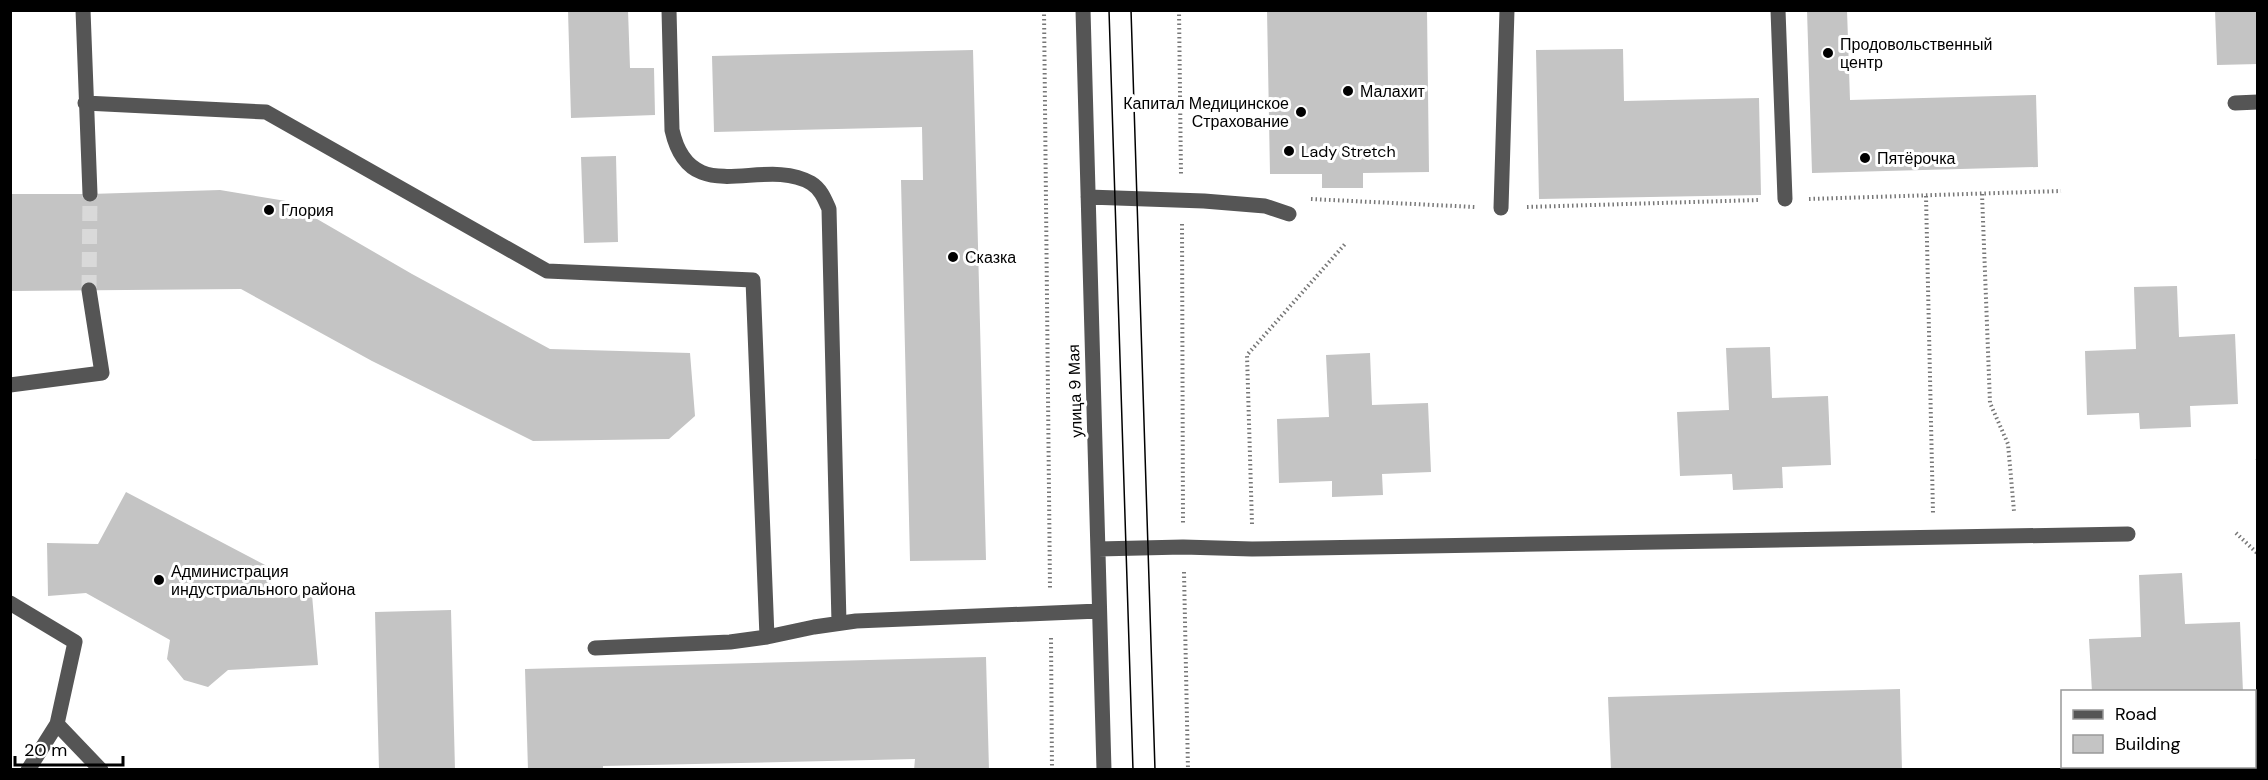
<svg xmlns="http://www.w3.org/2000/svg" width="2268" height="780" font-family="'DM Sans',sans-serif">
<rect width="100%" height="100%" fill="#fff"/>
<!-- building -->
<path fill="#c4c4c4" d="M 568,10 L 628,10 L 630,68 L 654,68 L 655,115 L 571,118 Z
M 1267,10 L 1427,10 L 1429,172 L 1363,173 L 1363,188 L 1322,188 L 1322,174 L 1270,174 Z
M 1807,10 L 1847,10 L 1850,100 L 2036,95 L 2038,167 L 1812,173 Z
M 2215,10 L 2258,10 L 2258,64 L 2217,65 Z
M 1623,49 L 1624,101 L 1759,98 L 1761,195 L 1539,199 L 1536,50 Z
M 973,50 L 986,560 L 910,561 L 901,180 L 923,180 L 922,127 L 714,132 L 712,56 Z
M 616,156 L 618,242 L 584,243 L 581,157 Z
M 220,190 L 286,201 L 412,274 L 550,349 L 690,353 L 695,416 L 669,439 L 533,441 L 372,361 L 241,289 L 10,291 L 10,194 L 90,194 Z
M 2177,286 L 2179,337 L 2235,334 L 2238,404 L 2190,406 L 2191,427 L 2140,429 L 2139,413 L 2087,415 L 2085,351 L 2136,349 L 2134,287 Z
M 1770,347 L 1772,398 L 1828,396 L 1831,465 L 1782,467 L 1783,488 L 1733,490 L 1732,474 L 1680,476 L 1677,412 L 1729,410 L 1726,348 Z
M 1370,353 L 1372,405 L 1428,403 L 1431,472 L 1382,474 L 1383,495 L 1332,497 L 1332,481 L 1279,483 L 1277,419 L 1329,417 L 1326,355 Z
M 126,492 L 269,567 L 272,594 L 312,595 L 318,665 L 228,670 L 208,687 L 184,680 L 167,659 L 170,640 L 86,593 L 48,596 L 47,543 L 98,544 Z
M 2182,573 L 2185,624 L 2240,622 L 2243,692 L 2092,692 L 2089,639 L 2141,637 L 2139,575 Z
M 451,610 L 455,770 L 379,770 L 375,612 Z
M 986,657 L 989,770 L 914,770 L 915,759 L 603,766 L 603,770 L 528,770 L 525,669 Z
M 1900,689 L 1902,770 L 1611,770 L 1608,697 Z"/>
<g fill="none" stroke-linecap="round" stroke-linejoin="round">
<!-- minor-tunnel -->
<path stroke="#d9d9d9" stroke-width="15" stroke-dasharray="15 8" stroke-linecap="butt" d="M 89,290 L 90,194"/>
<!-- path -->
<path stroke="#777" stroke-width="4" stroke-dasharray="1.5 3" stroke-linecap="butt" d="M 1044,10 L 1050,589
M 1179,10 L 1181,175
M 1982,194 L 1990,403 L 2008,444 L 2014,511
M 1926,196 L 1933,513
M 1311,199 L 1475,207
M 1809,199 L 2061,191
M 1527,207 L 1759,200
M 1182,224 L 1183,523
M 2257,458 L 2258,459
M 1252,524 L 1247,355 L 1345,244
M 2236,533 L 2258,554
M 1184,572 L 1188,770
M 1051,638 L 1052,770
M 2254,750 L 2258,747
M 2237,770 L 2240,766"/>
<!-- minor -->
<path stroke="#555" stroke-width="15" d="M 83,10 L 90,194
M 669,10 L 672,130 C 690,211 762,155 811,183 C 821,189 825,200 829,209 L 839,623
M 1083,10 L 1104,770
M 1778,10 L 1785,199
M 85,103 L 266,112 L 547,271 L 753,280 L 767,637 L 814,627 L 856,621 L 1099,611
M 2235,103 L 2258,102
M 1088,197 L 1204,201 L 1265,206 L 1289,214
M 1501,208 L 1507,10
M 10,385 L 102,373 L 89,290
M 1098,549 L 1183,547 L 1252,549 L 2128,534
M 10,603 L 75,642 L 57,724
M 595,648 L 730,642 L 767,637
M 28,770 L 57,724 L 101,770"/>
<!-- tram -->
<path stroke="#000" stroke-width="1.5" d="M 1109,10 L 1133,770
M 1131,10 L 1155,770"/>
</g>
<!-- markers -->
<g fill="#000" stroke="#fff" stroke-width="2">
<circle cx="1828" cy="53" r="6"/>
<circle cx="1348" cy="91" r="6"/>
<circle cx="1301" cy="112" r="6"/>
<circle cx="1289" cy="151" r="6"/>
<circle cx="1865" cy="158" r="6"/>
<circle cx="269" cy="210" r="6"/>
<circle cx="953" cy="257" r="6"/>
<circle cx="159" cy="580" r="6"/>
</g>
<g text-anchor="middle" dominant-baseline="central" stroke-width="6" stroke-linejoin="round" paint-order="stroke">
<!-- poi labels -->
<g font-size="16" fill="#000" stroke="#fff" text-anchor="start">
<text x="1840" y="44">Продовольственный<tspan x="1840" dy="18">центр</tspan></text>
<text x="1360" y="91">Малахит</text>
<text x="1289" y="103" text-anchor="end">Капитал Медицинское<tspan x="1289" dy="18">Страхование</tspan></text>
<text x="1301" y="151">Lady Stretch</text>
<text x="1877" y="158">Пятёрочка</text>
<text x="281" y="210">Глория</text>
<text x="965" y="257">Сказка</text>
<text x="171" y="571">Администрация<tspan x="171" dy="18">индустриального района</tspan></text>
</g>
<!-- street labels -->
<g font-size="16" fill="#000" stroke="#fff">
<text transform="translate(1075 391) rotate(-92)">улица 9 Мая</text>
</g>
</g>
<!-- border -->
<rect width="2268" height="780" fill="none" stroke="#000000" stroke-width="24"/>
<!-- legend -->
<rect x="2061" y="690" width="195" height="78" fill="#ffffff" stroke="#999999" stroke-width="1.5"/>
<rect x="2073" y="710" width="30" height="9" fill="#555555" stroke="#999999" stroke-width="1.5"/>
<text x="2115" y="720" font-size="18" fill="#000000">Road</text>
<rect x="2073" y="735" width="30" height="18" fill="#c4c4c4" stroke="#999999" stroke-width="1.5"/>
<text x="2115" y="750" font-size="18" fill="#000000">Building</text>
<!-- scale -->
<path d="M15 756v9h108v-9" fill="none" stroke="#000000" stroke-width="3"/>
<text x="24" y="756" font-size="18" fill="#000000" stroke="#ffffff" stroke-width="4.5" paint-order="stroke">20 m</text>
</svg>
